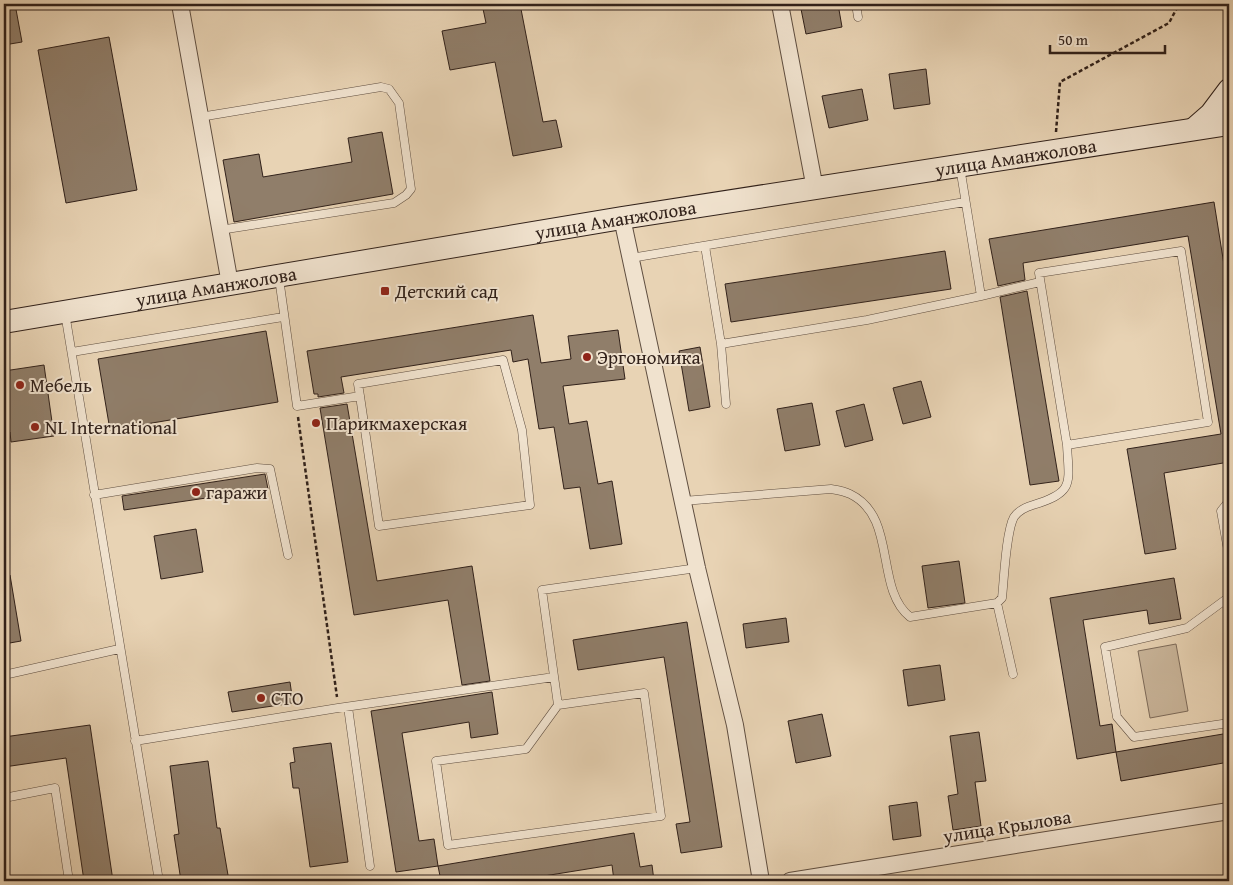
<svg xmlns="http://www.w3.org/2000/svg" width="1233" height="885" font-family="'Gentium Book Plus',serif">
<rect width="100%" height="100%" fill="#e8d3b4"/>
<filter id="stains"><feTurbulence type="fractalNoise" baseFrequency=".004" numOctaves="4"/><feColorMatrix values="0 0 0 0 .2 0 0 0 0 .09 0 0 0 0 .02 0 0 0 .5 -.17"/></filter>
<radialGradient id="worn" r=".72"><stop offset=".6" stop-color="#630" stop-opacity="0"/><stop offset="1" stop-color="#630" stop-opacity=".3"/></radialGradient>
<!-- green -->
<path fill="#c9b59a" stroke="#7d6b5a" d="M 1176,644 L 1188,711 L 1150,718 L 1138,651 Z"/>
<!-- building -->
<path fill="#907e6a" stroke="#31211a" d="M 4,4 L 15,4 L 22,42 L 4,45 Z
M 482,4 L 520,4 L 543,122 L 556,120 L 562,147 L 513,156 L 495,62 L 450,70 L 442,31 L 486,23 Z
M 800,4 L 838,4 L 842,27 L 806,34 Z
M 109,37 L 137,190 L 66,203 L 38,50 Z
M 926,69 L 930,104 L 894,109 L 889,74 Z
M 862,89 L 868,120 L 829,128 L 822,96 Z
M 382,132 L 393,194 L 234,222 L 223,160 L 259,154 L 263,177 L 352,162 L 348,138 Z
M 1214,202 L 1229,296 L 1229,462 L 1164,473 L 1176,549 L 1145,554 L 1127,449 L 1221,434 L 1188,236 L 1023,263 L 1025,280 L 998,286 L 989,239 Z
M 945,251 L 951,289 L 731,322 L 725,284 Z
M 1027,291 L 1059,481 L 1030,485 L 1000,297 Z
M 533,315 L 541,363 L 571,359 L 568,336 L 618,330 L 625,379 L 563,386 L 569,424 L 587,421 L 598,484 L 612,481 L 622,544 L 590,549 L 580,487 L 564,489 L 554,427 L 539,429 L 528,359 L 513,362 L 511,350 L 341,377 L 344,393 L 318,397 L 318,394 L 314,394 L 307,351 Z
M 266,331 L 278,402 L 110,430 L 98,359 Z
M 700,347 L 710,407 L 689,411 L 679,351 Z
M 44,365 L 54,436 L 11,442 L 10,432 L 4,433 L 4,371 Z
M 921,381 L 931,417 L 903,424 L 893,388 Z
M 812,403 L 820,445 L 785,451 L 777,409 Z
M 347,404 L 377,581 L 472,566 L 490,681 L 462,685 L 448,600 L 354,615 L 320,408 Z
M 864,404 L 873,440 L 845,447 L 836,411 Z
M 265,474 L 268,489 L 124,510 L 122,496 Z
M 196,529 L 203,572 L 161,579 L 154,536 Z
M 959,561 L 965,603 L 928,608 L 922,566 Z
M 10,575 L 21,641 L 4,644 L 4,576 Z
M 1174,578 L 1181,619 L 1149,624 L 1147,610 L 1083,620 L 1100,726 L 1112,724 L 1116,752 L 1077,759 L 1050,598 Z
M 786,618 L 789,642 L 746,648 L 743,624 Z
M 687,622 L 722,847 L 681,853 L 676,824 L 690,822 L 664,657 L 578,670 L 573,640 Z
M 940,665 L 945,700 L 908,706 L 903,670 Z
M 290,682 L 293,703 L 232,712 L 228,692 Z
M 492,692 L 498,734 L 471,738 L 469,722 L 402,733 L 419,841 L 434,839 L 438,866 L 396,872 L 371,711 Z
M 822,714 L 831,756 L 796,763 L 788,721 Z
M 90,725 L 113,881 L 84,881 L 66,758 L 4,767 L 4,737 Z
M 979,732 L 986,781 L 975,782 L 981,826 L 953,830 L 948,796 L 958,794 L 950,736 Z
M 1229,733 L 1229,762 L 1121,781 L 1116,752 Z
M 331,743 L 348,862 L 310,867 L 299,788 L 293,788 L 290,763 L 295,762 L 293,748 Z
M 208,761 L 217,828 L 220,828 L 229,881 L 181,881 L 174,835 L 179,834 L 170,766 Z
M 917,802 L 921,836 L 893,840 L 889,806 Z
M 634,833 L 640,867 L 652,865 L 654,881 L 614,881 L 612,865 L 513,881 L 441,881 L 438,866 Z"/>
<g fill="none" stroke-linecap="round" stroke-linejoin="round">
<!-- lane casing -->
<g stroke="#5f4e40" stroke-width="9">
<path id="lane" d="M 856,4 L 858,17
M 200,117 L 381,87 L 389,89 L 399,103 L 411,189 L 406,195 L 394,203 L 220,230
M 960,167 L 981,296 L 1040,282
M 705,246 L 721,344 L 726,404
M 1181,251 L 1208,422 L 1067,445 L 1039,273 Z
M 631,258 L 965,202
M 279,278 L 297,406 L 360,396 L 358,384 L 503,360 L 522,430 L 530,505 L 379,526 L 360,396
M 65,313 L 159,881
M 721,344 L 867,320 L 981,296
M 72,352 L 283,317
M 94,495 L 257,468 L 270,469 L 288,555
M 683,501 L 831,489 C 837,490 844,491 850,494 C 898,517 874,588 910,617 L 997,603 L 1002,598 C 1004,580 1006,531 1014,517 C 1019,510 1026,507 1033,505 C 1075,492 1069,484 1067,445
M 1229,501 L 1221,511 L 1229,556
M 1229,597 L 1187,628 L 1105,647 L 1117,717 L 1134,737 L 1229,723
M 997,603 L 1013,674
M 4,675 L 119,649
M 558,705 L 644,693 L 661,816 L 448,845 L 436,761 L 526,749 L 558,705 L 542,590 L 697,568
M 348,707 L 370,866
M 135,741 L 338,708 L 554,677
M 4,798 L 55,788 L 69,881"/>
</g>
<!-- street casing -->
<g stroke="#5f4e40" stroke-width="18">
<path id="street" d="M 180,4 L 230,284
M 780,4 L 815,189
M 622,218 L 697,568 L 735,725 L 761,881
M 790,881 L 1229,811"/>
</g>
<!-- secondary casing -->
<g stroke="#31211a" stroke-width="24">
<g id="secondary">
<path d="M 1195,128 L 1211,114 L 1229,90"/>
<path id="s1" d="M 4,322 L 622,218 L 1229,124"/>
</g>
</g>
<!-- path -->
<path stroke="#31211a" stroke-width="2.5" stroke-dasharray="4 2.5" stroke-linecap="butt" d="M 1056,132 L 1060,82 L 1169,23 L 1179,4
M 298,417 L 337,697"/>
<!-- lane -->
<use href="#lane" stroke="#f0e2ce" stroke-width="8"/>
<!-- street -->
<use href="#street" stroke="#f0e2ce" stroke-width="16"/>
<!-- secondary -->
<use href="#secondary" stroke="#f0e2ce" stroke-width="22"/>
</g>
<!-- markers -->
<g fill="#8f2418" stroke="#f0e2ce" stroke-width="2">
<rect x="380" y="286" width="10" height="10" rx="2.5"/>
<circle cx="587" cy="357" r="5"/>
<circle cx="20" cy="385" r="5"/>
<circle cx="316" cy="423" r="5"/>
<circle cx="35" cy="427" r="5"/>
<circle cx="196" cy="492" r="5"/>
<circle cx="261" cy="698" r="5"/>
</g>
<g text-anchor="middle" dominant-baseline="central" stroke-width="4" stroke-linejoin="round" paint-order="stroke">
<!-- street labels -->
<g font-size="19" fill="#31211a" stroke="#f0e2ce">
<text stroke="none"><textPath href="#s1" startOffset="1025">улица Аманжолова</textPath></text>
<text stroke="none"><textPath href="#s1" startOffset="620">улица Аманжолова</textPath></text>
<text stroke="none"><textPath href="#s1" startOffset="215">улица Аманжолова</textPath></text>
<text transform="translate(1007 826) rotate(-9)">улица Крылова</text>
</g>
<!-- poi labels -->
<g font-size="19" fill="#31211a" stroke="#f0e2ce" text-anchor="start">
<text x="395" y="291">Детский сад</text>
<text x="597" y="357">Эргономика</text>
<text x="30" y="385">Мебель</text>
<text x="326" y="423">Парикмахерская</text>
<text x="45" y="427">NL International</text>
<text x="206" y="492">гаражи</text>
<text x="271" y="698">СТО</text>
</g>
</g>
<!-- margin -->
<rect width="1233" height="885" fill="none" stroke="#e8d3b4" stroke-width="20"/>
<rect x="5" y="5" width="1223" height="875" fill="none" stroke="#31211a" stroke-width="2.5"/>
<rect x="10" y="10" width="1213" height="865" fill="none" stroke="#31211a"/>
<!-- scale -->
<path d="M1050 45v8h115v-8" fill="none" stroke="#31211a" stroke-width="2.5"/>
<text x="1058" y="45" font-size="15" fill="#31211a" stroke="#f0e2ce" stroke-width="4" paint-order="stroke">50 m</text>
<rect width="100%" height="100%" filter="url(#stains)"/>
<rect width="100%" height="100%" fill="url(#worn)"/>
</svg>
